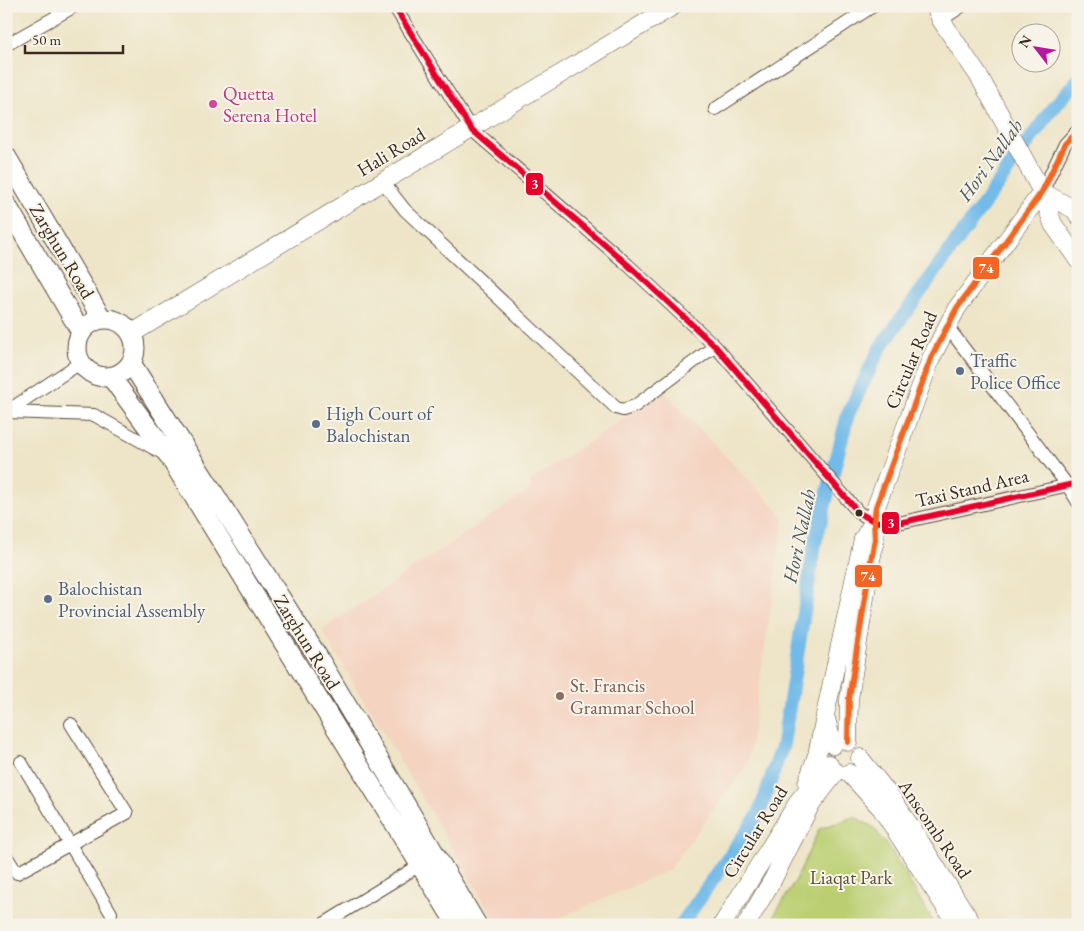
<svg xmlns="http://www.w3.org/2000/svg" width="1084" height="931" font-family="'EB Garamond',serif">
<rect width="100%" height="100%" fill="#f7f3e8"/>
<filter id="ink" filterUnits="userSpaceOnUse"><feTurbulence type="fractalNoise" baseFrequency=".02" numOctaves="2"/><feDisplacementMap in="SourceGraphic" scale="10" xChannelSelector="R" yChannelSelector="G"/><feConvolveMatrix kernelMatrix="1 2 1 2 8 2 1 2 1" color-interpolation-filters="sRGB"/></filter>
<filter id="wash" filterUnits="userSpaceOnUse"><feTurbulence type="fractalNoise" baseFrequency=".0096" numOctaves="4" result="noise"/><feDisplacementMap in="SourceGraphic" scale="20" xChannelSelector="R" yChannelSelector="G"/><feGaussianBlur stdDeviation="1.12" result="paint"/><feColorMatrix in="noise" values="0 0 0 0 0 0 0 0 0 0 0 0 0 0 0 0 0 1.4 0 .05"/><feComposite in="paint" operator="in"/></filter>
<g filter="url(#wash)">
<rect width="100%" height="100%" fill="#eee5c8"/>
<!-- built -->
<path fill="#f4d3c1" d="M 664,392 L 784,517 L 748,763 L 669,870 L 544,925 L 498,925 L 322,630 L 531,489 L 530,481 Z"/>
<!-- green -->
<path fill="#bbcf72" stroke="#7b7c48" d="M 854,817 L 873,827 L 891,850 L 935,925 L 768,925 L 796,880 L 819,829 Z"/>
<g fill="none" stroke-linecap="round" stroke-linejoin="round">
<!-- canal -->
<path stroke="#71bae9" stroke-width="14" d="M 681,925 L 759,814 L 783,744 L 815,543 L 848,414 L 880,348 L 1052,109 L 1078,80"/>
</g>
</g>
<g filter="url(#ink)">
<g fill="none" stroke-linecap="round" stroke-linejoin="round">
<!-- street casing -->
<g stroke="#564638" stroke-width="14">
<path id="street" d="M 394,6 L 471,129 L 628,265 L 715,346 L 859,513 L 874,521 L 894,524 L 1078,483
M 941,20 L 962,6
M 6,45 L 75,6
M 715,109 L 873,6
M 383,182 L 405,210 L 616,408 L 623,410 L 635,406 L 715,346
M 1042,192 L 1065,144 L 1078,130
M 947,326 L 1068,486 L 1078,502
M 6,412 L 80,363
M 7,412 L 94,415 L 164,454
M 21,762 L 111,913
M 6,856 L 17,873 L 127,813 L 71,724
M 322,925 L 420,865"/>
</g>
<!-- secondary casing -->
<g stroke="#564638" stroke-width="19">
<path id="secondary" d="M 935,6 L 941,20 L 980,78 L 1042,192 L 1053,224 L 1078,260
M 1042,192 L 1075,210 L 1078,215
M 131,334 L 673,6
M 848,742 L 849,699 L 870,566 L 875,539 L 874,521 L 876,507 L 932,356 L 957,308 L 1042,192
M 833,745 L 825,715 L 863,539 L 874,521
M 860,758 L 894,801 L 973,925
M 849,773 L 881,808 L 957,925
M 807,783 L 817,755 L 824,721
M 722,925 L 800,799 L 829,764
M 746,925 L 773,879 L 810,806 L 836,772"/>
</g>
<!-- primary casing -->
<g stroke="#564638" stroke-width="21">
<path id="primary" d="M 6,156 L 102,319
M 6,204 L 81,332
M77 348a29 29 0 1 1 58 0a29 29 0 1 1-58 0Z
M 131,363 L 318,657 L 477,925
M 111,377 L 169,456 L 457,925"/>
</g>
<!-- street -->
<use href="#street" stroke="#fff" stroke-width="12"/>
<!-- secondary -->
<use href="#secondary" stroke="#fff" stroke-width="18"/>
<!-- primary -->
<use href="#primary" stroke="#fff" stroke-width="19"/>
<!-- bus-1 casing -->
<g stroke="#f7f3e8" stroke-width="10">
<path id="bus-1" d="M 394,6 L 471,129 L 628,265 L 715,346 L 859,513 L 874,521 L 894,524 L 1078,483"/>
</g>
<!-- bus-2 casing -->
<g stroke="#f7f3e8" stroke-width="10">
<path id="bus-2" d="M 848,742 L 849,699 L 870,566 L 875,539 L 874,521 L 876,507 L 932,356 L 957,308 L 1042,192 L 1065,144 L 1078,130"/>
</g>
<!-- bus-1 -->
<use href="#bus-1" stroke="#e4002b" stroke-width="6"/>
<!-- bus-2 -->
<use href="#bus-2" stroke="#f26522" stroke-width="6"/>
</g>
</g>
<!-- markers -->
<circle fill="#d1479c" stroke="#f7f3e8" stroke-width="2" cx="213" cy="104" r="5"/>
<g fill="#5c6f8a" stroke="#f7f3e8" stroke-width="2">
<circle cx="960" cy="371" r="5"/>
<circle cx="316" cy="424" r="5"/>
<circle cx="48" cy="599" r="5"/>
</g>
<circle fill="#3b2a1e" stroke="#f7f3e8" stroke-width="2" cx="859" cy="513" r="4.5"/>
<circle fill="#8d6e63" stroke="#f7f3e8" stroke-width="2" cx="560" cy="696" r="5"/>
<g text-anchor="middle" dominant-baseline="central" stroke-width="4" stroke-linejoin="round" paint-order="stroke">
<!-- hotel labels -->
<g font-size="19" fill="#b23c85" stroke="#f7f3e8" text-anchor="start">
<text x="223" y="93">Quetta<tspan x="223" dy="22">Serena Hotel</tspan></text>
</g>
<!-- street labels -->
<g font-size="19" fill="#3b2a1e" stroke="#f7f3e8">
<text transform="translate(391 152) rotate(-31)">Hali Road</text>
<text transform="translate(62 251) rotate(59)">Zarghun Road</text>
<text transform="translate(911 360) rotate(-67)">Circular Road</text>
<text transform="translate(972 488) rotate(-13)">Taxi Stand Area</text>
<text transform="translate(307 642) rotate(58)">Zarghun Road</text>
<text transform="translate(935 829) rotate(56)">Anscomb Road</text>
<text transform="translate(755 832) rotate(-58)">Circular Road</text>
</g>
<!-- service labels -->
<g font-size="19" fill="#4e5e75" stroke="#f7f3e8" text-anchor="start">
<text x="970" y="360">Traffic<tspan x="970" dy="22">Police Office</tspan></text>
<text x="326" y="413">High Court of<tspan x="326" dy="22">Balochistan</tspan></text>
<text x="58" y="588">Balochistan<tspan x="58" dy="22">Provincial Assembly</tspan></text>
</g>
<!-- education labels -->
<g font-size="19" fill="#785e54" stroke="#f7f3e8" text-anchor="start">
<text x="570" y="685">St. Francis<tspan x="570" dy="22">Grammar School</tspan></text>
</g>
<!-- park labels -->
<g font-size="19" fill="#5b5333" stroke="#f7f3e8">
<text x="851" y="877">Liaqat Park</text>
</g>
<!-- water labels -->
<g font-size="20" font-style="italic" fill="#4b555b" stroke="#f7f3e8">
<text transform="translate(990 160) rotate(-54)">Hori Nallah</text>
<text transform="translate(799 536) rotate(-78)">Hori Nallah</text>
</g>
</g>
<g stroke="#f7f3e8" stroke-width="2">
<rect x="525" y="172" width="19" height="24" rx="5" fill="#e4002b"/>
<rect x="972" y="256" width="28" height="24" rx="5" fill="#f26522"/>
<rect x="881" y="511" width="19" height="24" rx="5" fill="#e4002b"/>
<rect x="854" y="564" width="29" height="24" rx="5" fill="#f26522"/>
</g>
<g font-size="14" text-anchor="middle" font-weight="bold" fill="#fff">
<text x="535" y="189">3</text>
<text x="986" y="273">74</text>
<text x="891" y="528">3</text>
<text x="868" y="581">74</text>
</g>
<!-- margin -->
<rect width="1084" height="931" fill="none" stroke="#f7f3e8" stroke-width="25"/>
<!-- north arrow -->
<g transform="translate(1036 48) rotate(301)"><circle r="24" fill="#f7f3e8" stroke="#aca397"/>
<path d="M0-4L9 19L0 12L-9 19Z" fill="#b5179e"/>
<text y="-8" font-size="14" font-weight="bold" text-anchor="middle" fill="#3b2a1e">N</text>
</g>
<!-- scale -->
<path d="M25 45v8h98v-8" fill="none" stroke="#3b2a1e" stroke-width="2.5"/>
<text x="32" y="45" font-size="15" fill="#3b2a1e" stroke="#f7f3e8" stroke-width="4" paint-order="stroke">50 m</text>
</svg>
